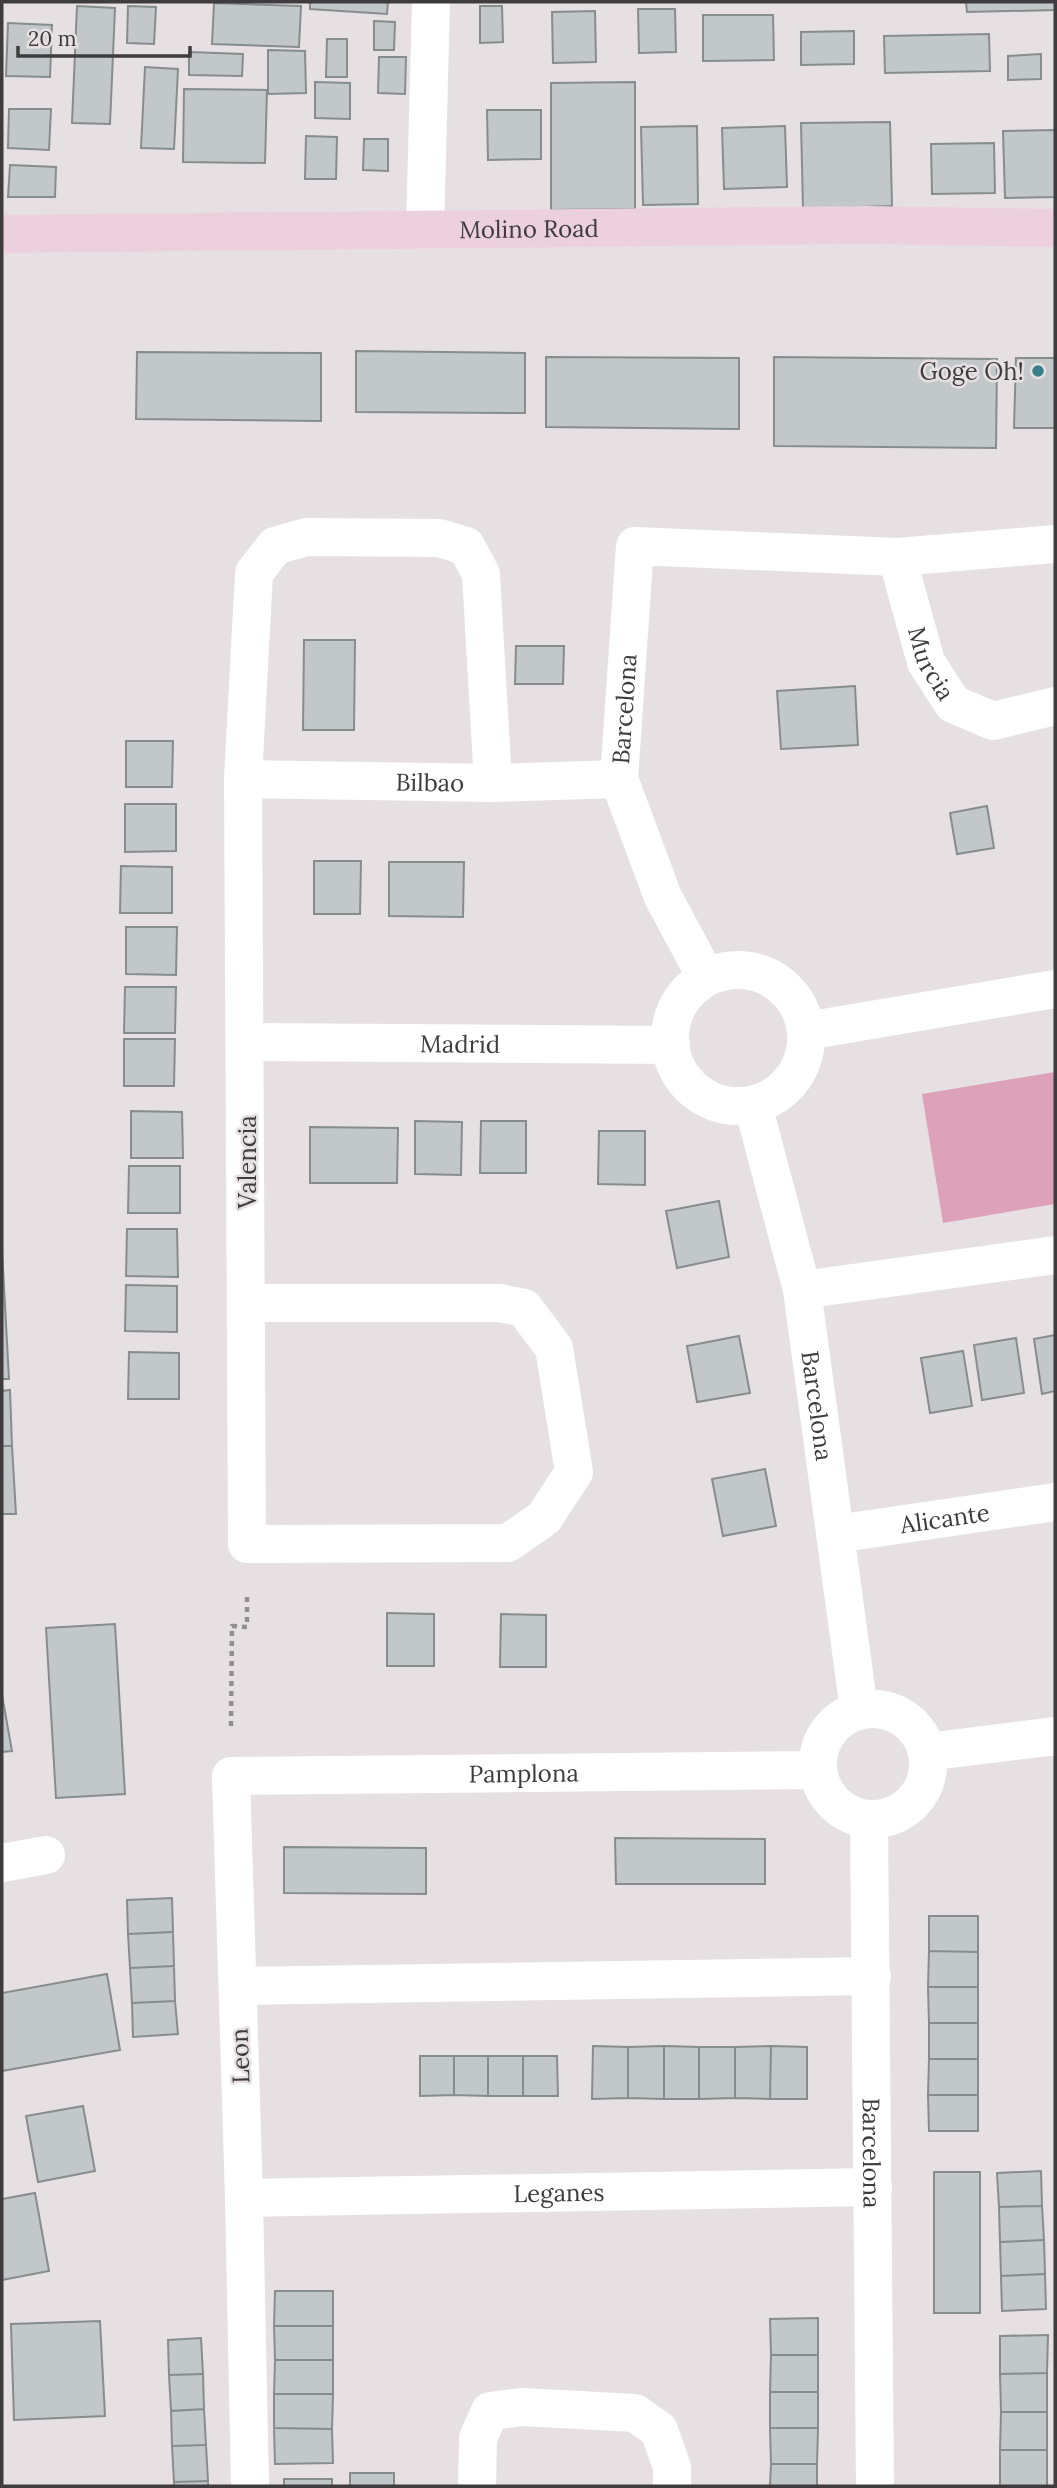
<svg xmlns="http://www.w3.org/2000/svg" width="1057" height="2488" font-family="Lora,serif">
<rect width="100%" height="100%" fill="#e6e0e2"/>
<!-- green -->
<path fill="#dda1b9" d="M 1055,1072 L 1055,1204 L 943,1223 L 922,1094 Z"/>
<!-- building -->
<path fill="#c2c8c9" stroke="#878d8e" stroke-width="2" d="M 310,2 L 388,2 L 387,14 L 310,9 Z
M 966,2 L 1055,2 L 1055,10 L 967,12 Z
M 214,3 L 301,6 L 299,47 L 212,44 Z
M 77,6 L 115,8 L 110,124 L 72,123 Z
M 128,6 L 156,7 L 154,44 L 127,43 Z
M 480,6 L 502,6 L 503,42 L 480,43 Z
M 638,9 L 675,9 L 676,52 L 639,53 Z
M 595,11 L 596,62 L 553,63 L 552,12 Z
M 703,15 L 773,15 L 774,60 L 703,61 Z
M 374,21 L 395,22 L 394,50 L 374,50 Z
M 8,23 L 52,25 L 50,77 L 6,76 Z
M 854,31 L 854,64 L 801,65 L 801,32 Z
M 989,34 L 990,71 L 885,73 L 884,36 Z
M 327,39 L 347,39 L 347,77 L 326,77 Z
M 268,50 L 305,51 L 306,93 L 268,94 Z
M 189,52 L 243,54 L 242,76 L 189,75 Z
M 1041,54 L 1041,79 L 1008,80 L 1008,56 Z
M 379,57 L 406,57 L 405,94 L 378,93 Z
M 145,67 L 178,69 L 174,149 L 141,148 Z
M 315,82 L 350,83 L 350,119 L 315,118 Z
M 635,82 L 635,209 L 551,210 L 551,83 Z
M 184,89 L 267,90 L 265,163 L 183,162 Z
M 9,109 L 51,109 L 49,150 L 8,148 Z
M 487,110 L 541,110 L 541,159 L 488,160 Z
M 890,122 L 892,206 L 803,209 L 801,123 Z
M 697,126 L 698,204 L 643,205 L 641,127 Z
M 785,126 L 787,187 L 724,189 L 722,128 Z
M 1055,130 L 1055,197 L 1005,198 L 1003,131 Z
M 306,136 L 337,137 L 336,179 L 305,179 Z
M 364,139 L 388,139 L 388,171 L 363,170 Z
M 994,143 L 995,193 L 932,194 L 931,144 Z
M 10,165 L 56,167 L 55,197 L 8,197 Z
M 356,351 L 525,353 L 525,413 L 356,412 Z
M 137,352 L 321,353 L 321,421 L 136,419 Z
M 546,357 L 739,358 L 739,429 L 546,427 Z
M 774,357 L 997,359 L 996,448 L 774,446 Z
M 1016,358 L 1055,358 L 1055,428 L 1014,428 Z
M 304,640 L 355,640 L 354,730 L 303,730 Z
M 516,646 L 564,646 L 563,684 L 515,684 Z
M 855,686 L 858,745 L 781,749 L 777,691 Z
M 126,741 L 173,741 L 172,787 L 126,787 Z
M 125,804 L 176,804 L 176,851 L 125,852 Z
M 987,806 L 994,848 L 957,854 L 950,813 Z
M 314,861 L 361,861 L 360,914 L 314,914 Z
M 389,862 L 464,862 L 463,917 L 389,916 Z
M 121,866 L 172,867 L 172,913 L 120,913 Z
M 126,927 L 177,927 L 176,975 L 126,974 Z
M 125,987 L 176,987 L 175,1033 L 124,1033 Z
M 124,1039 L 175,1039 L 174,1086 L 124,1086 Z
M 131,1111 L 182,1112 L 183,1158 L 131,1158 Z
M 415,1121 L 462,1122 L 461,1175 L 415,1174 Z
M 481,1121 L 526,1121 L 526,1173 L 480,1173 Z
M 310,1127 L 398,1128 L 397,1183 L 310,1183 Z
M 599,1131 L 645,1131 L 645,1185 L 598,1184 Z
M 129,1166 L 180,1166 L 180,1213 L 128,1213 Z
M 719,1201 L 729,1257 L 677,1268 L 666,1211 Z
M 127,1229 L 177,1229 L 178,1277 L 126,1276 Z
M 2,1250 L 9,1379 L 2,1379 Z
M 126,1285 L 177,1286 L 177,1332 L 125,1331 Z
M 1055,1335 L 1055,1391 L 1042,1394 L 1034,1339 Z
M 739,1336 L 750,1393 L 697,1402 L 687,1346 Z
M 1016,1338 L 1024,1393 L 982,1400 L 974,1345 Z
M 963,1351 L 972,1406 L 930,1413 L 921,1358 Z
M 129,1352 L 179,1353 L 179,1399 L 128,1399 Z
M 10,1390 L 12,1446 L 2,1446 L 2,1391 Z
M 2,1446 L 12,1446 L 16,1514 L 2,1514 Z
M 765,1469 L 776,1526 L 723,1536 L 712,1479 Z
M 387,1613 L 434,1614 L 434,1666 L 387,1666 Z
M 501,1614 L 546,1615 L 546,1667 L 500,1667 Z
M 115,1624 L 125,1794 L 56,1798 L 46,1628 Z
M 2,1695 L 12,1751 L 2,1752 Z
M 615,1838 L 765,1839 L 765,1884 L 616,1884 Z
M 284,1847 L 426,1848 L 426,1894 L 284,1893 Z
M 172,1898 L 173,1932 L 128,1934 L 127,1900 Z
M 929,1916 L 978,1916 L 978,1952 L 929,1951 Z
M 173,1932 L 174,1966 L 130,1968 L 128,1934 Z
M 929,1951 L 978,1952 L 978,1987 L 928,1987 Z
M 174,1966 L 175,2001 L 132,2003 L 130,1968 Z
M 107,1974 L 120,2050 L 2,2071 L 2,1993 Z
M 928,1987 L 978,1987 L 978,2023 L 929,2023 Z
M 175,2001 L 178,2034 L 133,2037 L 132,2003 Z
M 929,2023 L 978,2023 L 978,2059 L 929,2059 Z
M 593,2046 L 628,2047 L 628,2098 L 592,2099 Z
M 664,2046 L 664,2099 L 628,2098 L 628,2047 Z
M 664,2046 L 699,2047 L 699,2099 L 664,2099 Z
M 771,2046 L 770,2099 L 735,2098 L 735,2047 Z
M 771,2046 L 807,2047 L 807,2099 L 770,2099 Z
M 699,2047 L 735,2047 L 735,2098 L 699,2099 Z
M 420,2056 L 454,2056 L 454,2095 L 420,2096 Z
M 454,2056 L 488,2056 L 488,2096 L 454,2095 Z
M 488,2056 L 523,2056 L 523,2096 L 488,2096 Z
M 523,2056 L 557,2056 L 558,2096 L 523,2096 Z
M 929,2059 L 978,2059 L 978,2095 L 928,2095 Z
M 928,2095 L 978,2095 L 978,2131 L 929,2131 Z
M 83,2106 L 95,2171 L 38,2182 L 26,2116 Z
M 1041,2171 L 1042,2206 L 999,2207 L 997,2173 Z
M 934,2172 L 980,2172 L 980,2313 L 934,2313 Z
M 35,2193 L 49,2271 L 2,2280 L 2,2199 Z
M 1042,2206 L 1044,2240 L 1000,2242 L 999,2207 Z
M 1044,2240 L 1045,2274 L 1001,2276 L 1000,2242 Z
M 1045,2274 L 1046,2309 L 1002,2311 L 1001,2276 Z
M 275,2291 L 333,2291 L 333,2326 L 274,2326 Z
M 818,2318 L 818,2355 L 771,2355 L 770,2319 Z
M 100,2321 L 105,2416 L 14,2420 L 11,2324 Z
M 274,2326 L 333,2326 L 333,2360 L 275,2360 Z
M 1048,2335 L 1047,2373 L 1000,2374 L 1000,2336 Z
M 201,2338 L 203,2374 L 169,2375 L 168,2340 Z
M 771,2355 L 818,2355 L 818,2392 L 770,2392 Z
M 275,2360 L 333,2360 L 333,2394 L 274,2394 Z
M 1047,2373 L 1047,2412 L 1001,2412 L 1000,2374 Z
M 203,2374 L 204,2409 L 171,2411 L 169,2375 Z
M 770,2392 L 818,2392 L 818,2428 L 770,2428 Z
M 274,2394 L 333,2394 L 332,2429 L 274,2428 Z
M 204,2409 L 206,2445 L 172,2446 L 171,2411 Z
M 1001,2412 L 1047,2412 L 1047,2450 L 1000,2450 Z
M 274,2428 L 332,2429 L 333,2463 L 275,2464 Z
M 770,2428 L 818,2428 L 817,2464 L 771,2464 Z
M 206,2445 L 208,2481 L 174,2482 L 172,2446 Z
M 1000,2450 L 1047,2450 L 1047,2486 L 1000,2486 Z
M 771,2464 L 817,2464 L 817,2486 L 770,2486 Z
M 350,2473 L 394,2473 L 394,2486 L 350,2486 Z
M 284,2479 L 332,2479 L 332,2486 L 284,2486 Z
M 208,2481 L 208,2486 L 174,2486 L 174,2482 Z"/>
<g fill="none" stroke-linecap="round" stroke-linejoin="round">
<!-- path -->
<path stroke="#928e8f" stroke-width="4.5" stroke-dasharray="5 5" stroke-linecap="butt" d="M 231,1726 L 232,1626 L 247,1627 L 247,1593"/>
<!-- minor -->
<g stroke="#fff" stroke-width="38">
<path d="M 425,230 L 431,2"/>
<path id="s1" d="M 897,557 L 926,662 L 953,704 L 993,721 L 1055,706"/>
<path id="s2" d="M 243,779 L 493,783 L 619,779"/>
<circle cx="738" cy="1038" r="68"/>
<path id="s3" d="M 706,977 L 663,897 L 619,779 L 635,546 L 897,557 L 1055,544"/>
<path d="M 806,1031 L 1055,989"/>
<path id="s4" d="M 246,1042 L 671,1045"/>
<path id="s5" d="M 753,1105 L 802,1290 L 859,1710"/>
<path d="M 802,1290 L 1055,1255"/>
<path d="M 247,1303 L 499,1303 L 524,1308 L 554,1348 L 574,1472 L 544,1518 L 508,1543 L 247,1544 L 243,779 L 254,573 L 275,546 L 306,537 L 439,538 L 466,546 L 481,574 L 493,783"/>
<path id="s6" d="M 836,1534 L 1055,1502"/>
<circle cx="873" cy="1764" r="55"/>
<path d="M 927,1752 L 1055,1736"/>
<path id="s7" d="M 869,1821 L 875,2486"/>
<path d="M 2,1863 L 46,1855"/>
<path d="M 238,1986 L 872,1976"/>
<path id="s8" d="M 244,2198 L 873,2187"/>
<path id="s9" d="M 250,2486 L 244,2198 L 231,1776 L 818,1770"/>
<path d="M 477,2486 L 478,2438 L 490,2411 L 522,2407 L 635,2413 L 659,2430 L 672,2467 L 672,2486"/>
</g>
<!-- secondary -->
<path stroke="#ecd0dd" stroke-width="38" id="s10" d="M 2,234 L 867,225 L 1055,228"/>
</g>
<!-- markers -->
<circle fill="#397f8b" stroke="#e6e0e2" stroke-width="2.5" cx="1038" cy="371" r="7"/>
<g text-anchor="middle" dominant-baseline="central" stroke-width="5" stroke-linejoin="round" paint-order="stroke">
<!-- street labels -->
<g font-size="24" fill="#3e3c3d" stroke="#e6e0e2">
<text stroke="none"><textPath href="#s10" startOffset="527">Molino Road</textPath></text>
<text stroke="none"><textPath href="#s1" startOffset="112">Murcia</textPath></text>
<text stroke="none"><textPath href="#s3" startOffset="287">Barcelona</textPath></text>
<text stroke="none"><textPath href="#s2" startOffset="187">Bilbao</textPath></text>
<text stroke="none"><textPath href="#s4" startOffset="214">Madrid</textPath></text>
<text transform="translate(247 1162) rotate(-90)">Valencia</text>
<text stroke="none"><textPath href="#s5" startOffset="308">Barcelona</textPath></text>
<text stroke="none"><textPath href="#s6" startOffset="110">Alicante</textPath></text>
<text stroke="none"><textPath href="#s9" startOffset="1003">Pamplona</textPath></text>
<text transform="translate(240 2056) rotate(-92)">Leon</text>
<text stroke="none"><textPath href="#s7" startOffset="332">Barcelona</textPath></text>
<text stroke="none"><textPath href="#s8" startOffset="315">Leganes</textPath></text>
</g>
<!-- poi labels -->
<g font-size="24" fill="#3e3c3d" stroke="#e6e0e2" text-anchor="end">
<text x="1024" y="371">Goge Oh!</text>
</g>
</g>
<!-- border -->
<rect width="1057" height="2488" fill="none" stroke="#3e3c3d" stroke-width="7"/>
<!-- scale -->
<path d="M18 46v10h172v-10" fill="none" stroke="#3e3c3d" stroke-width="3.5"/>
<text x="28" y="46" font-size="21" fill="#3e3c3d" stroke="#e6e0e2" stroke-width="5" paint-order="stroke">20 m</text>
</svg>
